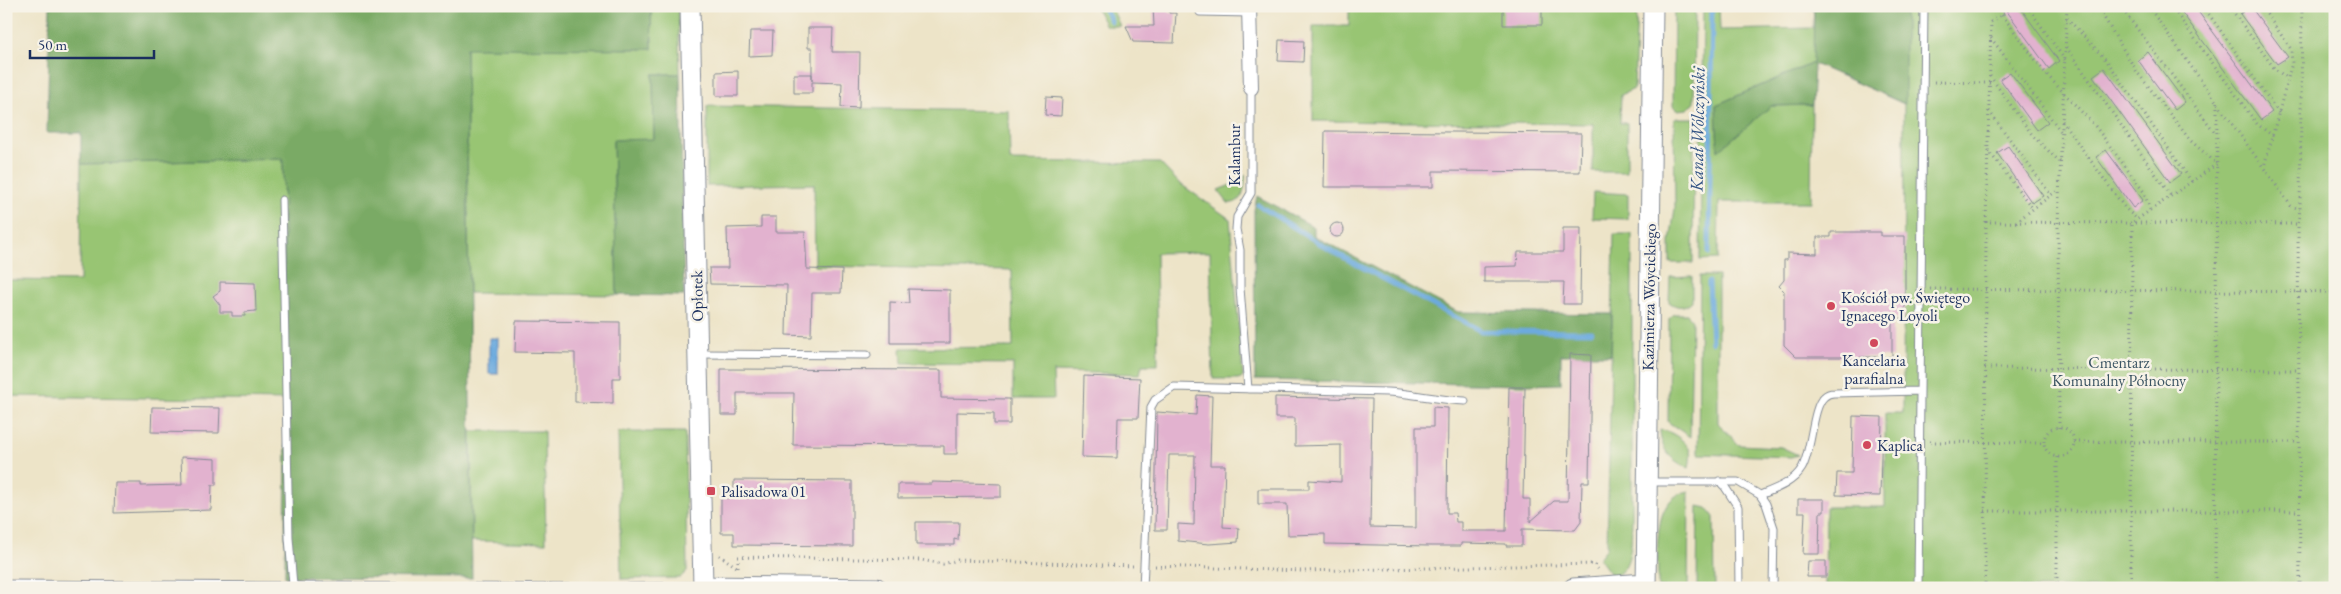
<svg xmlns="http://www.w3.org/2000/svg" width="2341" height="594" font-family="'EB Garamond',serif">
<rect width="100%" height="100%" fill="#f7f3e8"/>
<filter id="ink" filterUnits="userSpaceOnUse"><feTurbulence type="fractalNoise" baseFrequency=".02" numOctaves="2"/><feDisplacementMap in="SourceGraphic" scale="10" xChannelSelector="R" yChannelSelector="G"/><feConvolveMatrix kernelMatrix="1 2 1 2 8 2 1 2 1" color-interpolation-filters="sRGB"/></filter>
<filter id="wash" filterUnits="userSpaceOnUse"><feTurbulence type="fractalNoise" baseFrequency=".0096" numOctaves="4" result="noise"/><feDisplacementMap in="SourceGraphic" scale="20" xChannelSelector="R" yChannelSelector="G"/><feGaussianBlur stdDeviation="1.12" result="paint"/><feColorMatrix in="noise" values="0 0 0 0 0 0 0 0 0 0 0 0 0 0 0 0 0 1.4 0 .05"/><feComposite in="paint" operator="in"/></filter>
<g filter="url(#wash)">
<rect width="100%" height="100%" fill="#ede4c8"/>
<!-- green -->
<path fill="#98c573" stroke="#5a7a68" d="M 651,6 L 678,6 L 680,74 L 653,74 L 654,140 L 613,140 L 617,295 L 469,293 L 466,47 L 652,49 Z
M 1095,6 L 1111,6 L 1120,26 L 1106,26 Z
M 1349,6 L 1637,6 L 1634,89 L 1621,95 L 1620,123 L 1627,123 L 1627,172 L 1593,172 L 1593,124 L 1313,121 L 1313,26 L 1349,26 Z
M 1674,6 L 1695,6 L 1694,104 L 1687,109 L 1677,110 L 1673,106 Z
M 1703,6 L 1719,6 L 1720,30 L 1813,28 L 1814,6 L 2335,6 L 2335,588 L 1825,588 L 1826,507 L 1885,507 L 1885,413 L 1903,413 L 1904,104 L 1813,63 L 1716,105 L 1718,150 L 1771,106 L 1812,105 L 1811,202 L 1719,202 L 1718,259 L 1700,260 Z
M 707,106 L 1009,111 L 1010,161 L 1160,163 L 1179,183 L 1230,219 L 1243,377 L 1238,379 L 1213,379 L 1210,252 L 1156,253 L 1158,365 L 1142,365 L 1140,374 L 1053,372 L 1054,399 L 1013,399 L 1013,364 L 902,363 L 901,348 L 1013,347 L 1012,270 L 815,266 L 814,184 L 707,186 Z
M 1677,118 L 1694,118 L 1693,263 L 1670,263 L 1670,242 L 1675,208 L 1674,120 Z
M 283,159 L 286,400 L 6,396 L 6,280 L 80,281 L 81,164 Z
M 1245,175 C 1245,186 1244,205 1228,203 L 1218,190 L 1236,183 Z
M 1593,192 L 1628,194 L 1628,219 L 1592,218 Z
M 1614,234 L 1632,234 L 1632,520 C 1631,539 1634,573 1610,577 L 1610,573 L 1599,558 L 1607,548 Z
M 1692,276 L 1692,301 C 1684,308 1677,308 1669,302 L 1670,277 Z
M 1700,276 L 1718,276 L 1718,423 L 1739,445 L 1781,447 L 1798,455 L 1791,457 L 1698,454 Z
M 1674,314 L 1687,314 L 1692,320 L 1690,437 L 1668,422 L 1669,319 Z
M 1660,430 C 1670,430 1687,441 1690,451 C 1691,456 1690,463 1689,468 C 1673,462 1660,450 1660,430 Z
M 471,431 L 544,431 L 546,543 L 472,541 Z
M 618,432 L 685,432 L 687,571 L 680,578 L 621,579 Z
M 1689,491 L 1688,588 L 1658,588 C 1659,557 1649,497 1689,491 Z
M 1698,506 L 1707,508 L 1714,517 L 1715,588 L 1697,588 Z"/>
<!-- forest -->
<path fill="#7aaa65" stroke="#4a6c62" d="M 50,6 L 651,6 L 652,49 L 466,48 L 472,578 L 285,577 L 286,400 L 283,159 L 81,164 L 81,133 L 47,133 Z
M 1814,6 L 1905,6 L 1905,104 L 1814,64 L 1812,105 L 1771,106 L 1718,151 L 1716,105 L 1813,63 Z
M 653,74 L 680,74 L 684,296 L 617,295 L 613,140 L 654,139 Z
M 1257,196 L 1314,227 L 1314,236 L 1458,312 L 1612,314 L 1611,355 L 1561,355 L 1561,384 L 1525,385 L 1255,380 L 1254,210 Z"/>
<!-- water -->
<path fill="#6caade" stroke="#446c9e" d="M 489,338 L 498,338 L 498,374 L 489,374 Z"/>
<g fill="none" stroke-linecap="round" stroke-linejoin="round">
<!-- stream -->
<path stroke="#6caade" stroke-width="5" d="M 1103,6 L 1111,21
M 1258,205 L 1332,251 L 1481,331 L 1591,332
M 1709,253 L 1712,6
M 1709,282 L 1712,343"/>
</g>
<g id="blocks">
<!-- building -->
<path fill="#e2b2cf" d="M 1153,6 L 1169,6 L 1169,13 L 1176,13 L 1174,43 L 1133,42 L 1126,26 L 1154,26 Z
M 1503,6 L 1542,6 L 1542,25 L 1503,25 Z
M 2003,6 L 2019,6 L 2059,61 L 2049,69 Z
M 2177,6 L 2194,6 L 2272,112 L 2261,120 Z
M 2250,6 L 2288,57 L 2277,64 L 2240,14 Z
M 808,28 L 833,28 L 832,52 L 860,52 L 859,108 L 841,107 L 842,83 L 812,82 L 812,93 L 794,93 L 794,74 L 812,74 L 812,81 L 812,48 L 808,48 Z
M 750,31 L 773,31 L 772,55 L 749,56 Z
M 1279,40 L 1304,41 L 1303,62 L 1278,61 Z
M 2148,52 L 2185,102 L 2175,110 L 2138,60 Z
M 2104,68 L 2181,174 L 2170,182 L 2093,76 Z
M 738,71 L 738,96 L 716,96 L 716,72 Z
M 2010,72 L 2048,122 L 2037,130 L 2000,79 Z
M 1046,97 L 1062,98 L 1061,116 L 1045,115 Z
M 1325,131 L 1581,133 L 1580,172 L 1433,171 L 1433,187 L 1324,187 Z
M 2008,146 L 2043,196 L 2032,203 L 1997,153 Z
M 2106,150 L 2143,200 L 2133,208 L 2096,157 Z
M 761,217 L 776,217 L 776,232 L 805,232 L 807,269 L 842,270 L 841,293 L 812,293 L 811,336 L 786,335 L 787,285 L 710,284 L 709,268 L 728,268 L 727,228 L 761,227 Z
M1330 230a7 7 0 1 1 14 0a7 7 0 1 1-14 0Z
M 1563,228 L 1581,228 L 1580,304 L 1563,304 L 1564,282 L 1484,282 L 1484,267 L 1517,266 L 1518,252 L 1563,252 Z
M 1831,232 L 1881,232 L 1881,236 L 1905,236 L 1905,318 L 1892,318 L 1892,357 L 1861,357 L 1856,361 L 1848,357 L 1796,357 L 1784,345 L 1784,291 L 1779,286 L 1784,280 L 1784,260 L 1787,260 L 1787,253 L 1817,254 L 1817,237 L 1831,237 Z
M 220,282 L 255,283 L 256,311 L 245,312 L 245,316 L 232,316 L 232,312 L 220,312 L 220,305 L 213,296 L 220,291 Z
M 908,289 L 950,290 L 950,343 L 890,343 L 890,302 L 909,303 Z
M 516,321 L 620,322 L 620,378 L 613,378 L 613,403 L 575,402 L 575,353 L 515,352 Z
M 1570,354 L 1591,355 L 1589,482 L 1582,482 L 1581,522 L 1575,530 L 1522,529 L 1522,546 L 1506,546 L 1506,544 L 1461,543 L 1461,546 L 1431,546 L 1325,544 L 1325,534 L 1288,535 L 1287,504 L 1258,504 L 1258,489 L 1309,489 L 1309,480 L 1341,482 L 1341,445 L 1295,446 L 1295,418 L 1275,418 L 1275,397 L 1372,399 L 1370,527 L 1416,528 L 1416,427 L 1433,427 L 1433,407 L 1448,408 L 1447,513 L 1455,513 L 1456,522 L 1461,522 L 1461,531 L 1506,531 L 1509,387 L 1525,387 L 1523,499 L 1530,499 L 1530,522 L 1554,501 L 1568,501 Z
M 721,369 L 941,370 L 941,398 L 1010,399 L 1010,424 L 994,424 L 994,413 L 957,412 L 957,454 L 944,454 L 944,446 L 793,445 L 794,393 L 737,393 L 737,415 L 721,415 Z
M 1084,376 L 1140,378 L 1138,418 L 1118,418 L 1117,458 L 1082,457 Z
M 1197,395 L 1212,396 L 1210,465 L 1225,465 L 1223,527 L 1239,528 L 1238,542 L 1209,544 L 1178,541 L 1178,524 L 1194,525 L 1195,455 L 1169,455 L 1167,530 L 1155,530 L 1157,412 L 1196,415 Z
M 152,407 L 220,408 L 219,433 L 151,432 Z
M 1853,416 L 1882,417 L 1880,496 L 1836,495 L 1837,473 L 1852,473 Z
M 181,457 L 216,459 L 216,485 L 212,485 L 211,510 L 114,513 L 115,483 L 141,483 L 141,486 L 182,485 Z
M 734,480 L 852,481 L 852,546 L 734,545 L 734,533 L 721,533 L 721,498 L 734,498 Z
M 932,482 L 1001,484 L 1001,497 L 898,498 L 898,484 L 932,484 Z
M 1798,499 L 1824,499 L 1824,512 L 1820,512 L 1819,554 L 1803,554 L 1805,512 L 1798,512 Z
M 916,522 L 959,522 L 958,540 L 954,539 L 954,545 L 916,545 Z
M 1808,561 L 1826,561 L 1826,577 L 1807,577 Z"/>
</g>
</g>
<g filter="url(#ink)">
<use href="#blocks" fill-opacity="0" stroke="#848a93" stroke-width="1"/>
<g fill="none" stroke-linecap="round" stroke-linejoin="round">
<!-- lane casing -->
<g stroke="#848a93" stroke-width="9">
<path id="lane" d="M 1200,6 L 1200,12 L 1250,13
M 282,200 L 289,538 L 293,585
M 700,354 L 867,355
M 1248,389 L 1240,288 L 1240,250 L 1236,229 L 1237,217 L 1251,193 L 1251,88
M 1719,481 L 1725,487 L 1738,507 L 1739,588
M 1648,482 L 1738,482 L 1760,495 L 1766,504 L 1774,528 L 1773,588
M 1760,495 C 1775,489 1793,483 1802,468 C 1812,451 1812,407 1824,397 C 1827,394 1830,393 1834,393 L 1920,391
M 6,584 L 586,588 L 702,586
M 1143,588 L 1151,407 L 1155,400 L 1174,387 L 1388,392 C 1415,394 1439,400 1465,401
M 1918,588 L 1924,6"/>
</g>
<!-- street casing -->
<g stroke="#848a93" stroke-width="16">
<path id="street" d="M 1249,6 L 1251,88"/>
</g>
<!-- secondary casing -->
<g stroke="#848a93" stroke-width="21">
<path id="secondary" d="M 690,6 L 703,586 L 877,588
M 1573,588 L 1646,583
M 1646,588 L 1653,6"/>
</g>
<!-- path -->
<path stroke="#848a93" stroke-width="3" stroke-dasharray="1 4" stroke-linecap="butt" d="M 2027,6 L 2065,60
M 2097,6 L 2137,72 L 2191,141 L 2217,164 L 2132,223 L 2131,588
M 2120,6 L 2216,134
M 2148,6 L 2291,206 L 2300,209
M 2171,6 L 2257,124 L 2273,136
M 2203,6 L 2279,113
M 2229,6 L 2274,68 L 2288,79
M 2261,6 L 2291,49 L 2292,63 L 2264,167
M 2002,15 L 2047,75 L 2095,126 L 2144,192 L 2150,210
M 2067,18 L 2107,61 L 2192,182
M 1991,38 L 2062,133
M 2066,47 L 2171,196
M 1990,76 L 2033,136 L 2060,162
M 1934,82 L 1990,83
M 1989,111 L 2051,195
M 2062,121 L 2125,208 L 2137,219
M 1988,150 L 2033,209
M 1986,222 L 1991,22 L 2014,6
M 2016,222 L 2059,189
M 1930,289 L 2335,292
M 1985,368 L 2298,370
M2044 442a15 15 0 1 1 30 0a15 15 0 1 1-30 0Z
M 2059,428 L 2058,223 L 2067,6
M 1930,442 L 2044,443
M 2074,442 L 2298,442
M 2057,457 L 2057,588
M 1985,511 L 2299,511
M 719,555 L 738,568
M 1155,566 L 1303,571 L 1594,564 L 1598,569
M 738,567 L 738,557 L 921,560 L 943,564 L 958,560 L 1134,566
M 1985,588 L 1986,222 L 2298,224
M 2215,588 L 2217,99
M 2300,588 L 2298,224 L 2300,209 L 2302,6"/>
<!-- lane -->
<use href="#lane" stroke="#fff" stroke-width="7"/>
<!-- street -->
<use href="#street" stroke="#fff" stroke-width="14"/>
<!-- secondary -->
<use href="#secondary" stroke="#fff" stroke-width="19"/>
</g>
</g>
<!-- markers -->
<g fill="#d1495b" stroke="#f7f3e8" stroke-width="2">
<circle cx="1831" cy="306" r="5"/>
<circle cx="1874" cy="343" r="5"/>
<circle cx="1867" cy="445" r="5"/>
<rect x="706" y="486" width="10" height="10" rx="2.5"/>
</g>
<g text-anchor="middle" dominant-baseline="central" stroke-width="5" stroke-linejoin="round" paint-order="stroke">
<!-- street labels -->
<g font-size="16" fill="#1b2f5e" stroke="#f7f3e8">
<text transform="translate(1234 155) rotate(-90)">Kalambur</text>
<text transform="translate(697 296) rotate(-91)">Opłotek</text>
<text transform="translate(1649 297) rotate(-89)">Kazimierza Wóycickiego</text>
</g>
<!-- poi labels -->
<g font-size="16" fill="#1b2f5e" stroke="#f7f3e8" text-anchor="start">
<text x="1841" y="297">Kościół pw. Świętego<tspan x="1841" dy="18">Ignacego Loyoli</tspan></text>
<text x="1874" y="360" text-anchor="middle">Kancelaria<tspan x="1874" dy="18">parafialna</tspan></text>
<text x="1877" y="445">Kaplica</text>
<text x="721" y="491">Palisadowa 01</text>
</g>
<!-- park labels -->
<g font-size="16" fill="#3a5463" stroke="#f7f3e8">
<text x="2119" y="362">Cmentarz<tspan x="2119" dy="18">Komunalny Północny</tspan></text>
</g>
<!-- water labels -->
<g font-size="18" font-style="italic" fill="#335484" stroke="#f7f3e8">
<text transform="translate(1697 129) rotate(-89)">Kanał Wólczyński</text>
</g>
</g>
<!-- margin -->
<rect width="2341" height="594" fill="none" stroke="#f7f3e8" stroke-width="25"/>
<!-- scale -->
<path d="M30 50v8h124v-8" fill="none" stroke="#1b2f5e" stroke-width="2.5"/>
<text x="38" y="50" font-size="15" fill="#1b2f5e" stroke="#f7f3e8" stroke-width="4" paint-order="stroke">50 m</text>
</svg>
